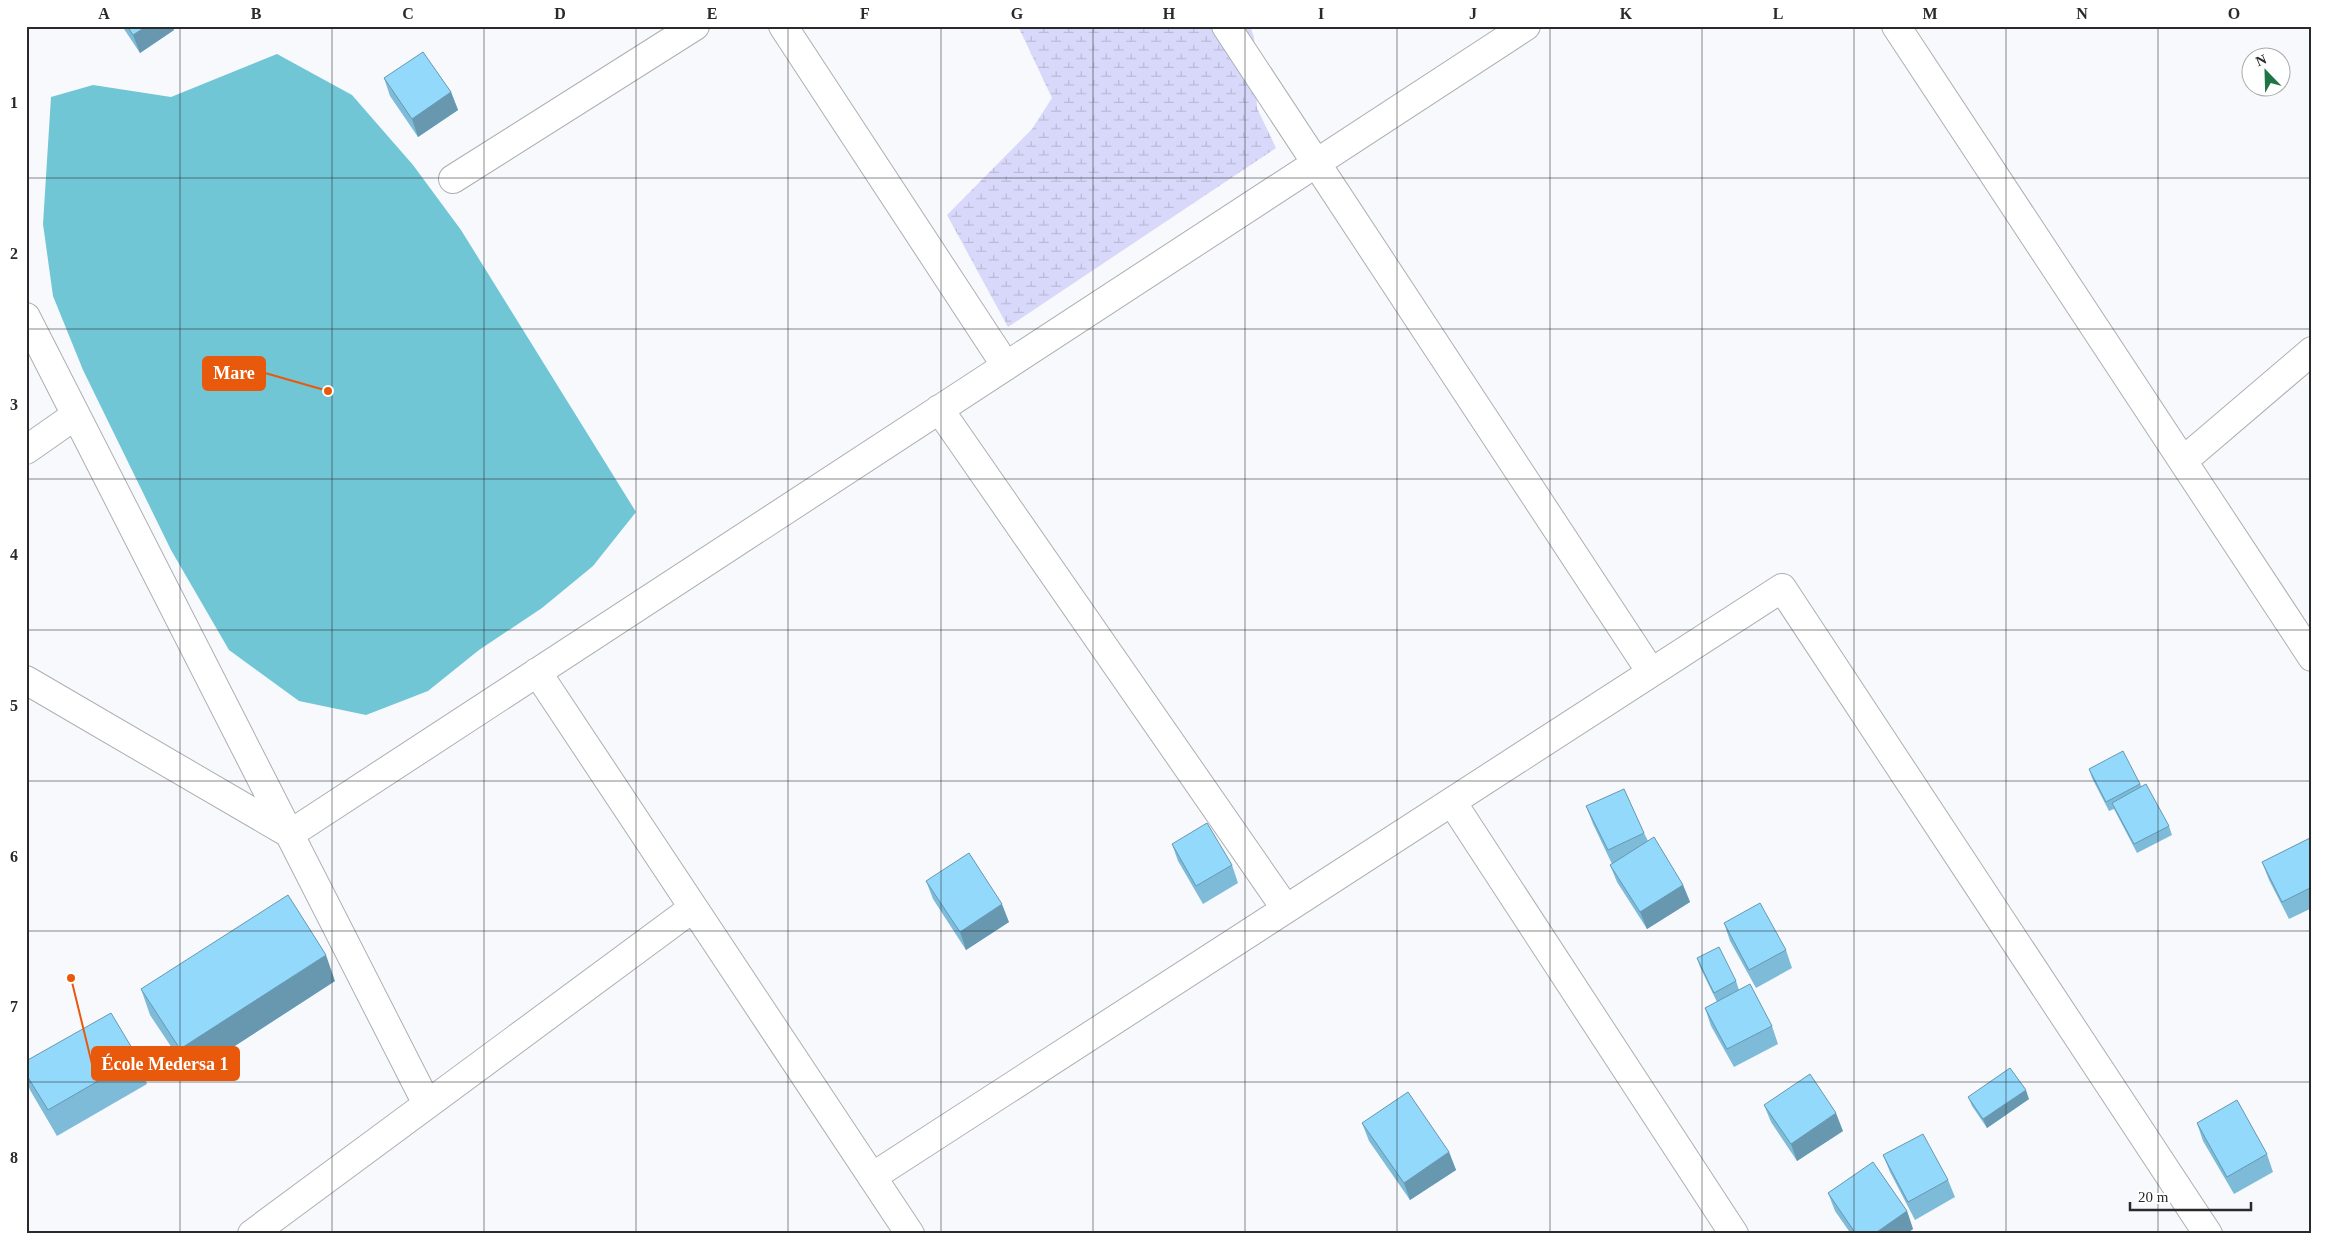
<svg xmlns="http://www.w3.org/2000/svg" width="2338" height="1260" font-family="'Times New Roman',serif">
<defs>
<pattern id="wetland-marsh" width="20" height="14" patternUnits="userSpaceOnUse" patternTransform="scale(1.25)"><rect width="20" height="14" fill="#d8d8fb"/><path d="M1 5h8M5 5V1M11 12h8M15 12V8" fill="none" stroke="#babad7"/></pattern>
</defs>
<rect width="100%" height="100%" fill="#f7f9fc"/>
<!-- wetland -->
<path fill="url(#wetland-marsh)" d="M 1018,26 L 1250,26 L 1254,37 L 1257,108 L 1276,148 L 1008,327 L 947,215 L 1032,129 L 1052,98 Z"/>
<!-- water -->
<path fill="#71c6d6" d="M 277,54 L 352,95 L 413,165 L 461,230 L 636,512 L 593,566 L 542,608 L 479,650 L 428,691 L 366,715 L 299,701 L 229,650 L 171,550 L 83,370 L 53,296 L 43,224 L 51,97 L 93,85 L 171,97 Z"/>
<g fill="none" stroke-linecap="round" stroke-linejoin="round">
<!-- street casing -->
<g stroke="#adafb1" stroke-width="30">
<path id="street" d="M 783,26 L 1006,366
M 1226,26 L 1651,672
M 1896,26 L 2312,657
M 453,179 L 695,26
M 26,317 L 427,1104
M 939,409 L 1286,909
M 26,450 L 76,415
M 2183,461 L 2312,351
M 537,672 L 910,1234
M 26,680 L 290,834 L 1526,26
M 1452,802 L 1734,1234
M 872,1177 L 1782,588 L 2208,1234
M 252,1234 L 693,908"/>
</g>
<!-- street -->
<use href="#street" stroke="#fff" stroke-width="28"/>
</g>
<!-- wall -->
<path fill="#7ebbd9" d="M 122,26 L 172,26 L 174,30 L 140,53 Z
M 384,78 L 451,92 L 458,110 L 418,137 L 390,96 Z
M 2089,769 L 2140,784 L 2169,826 L 2172,835 L 2137,853 L 2114,809 L 2109,811 L 2092,778 Z
M 1586,806 L 1644,833 L 1648,841 L 1683,885 L 1690,902 L 1647,929 L 1617,882 L 1610,865 L 1612,864 L 1593,824 Z
M 2312,837 L 2312,908 L 2289,919 L 2269,880 L 2262,862 Z
M 1172,844 L 1232,865 L 1238,883 L 1203,904 L 1178,861 Z
M 926,881 L 1009,922 L 966,950 L 933,899 Z
M 1724,923 L 1786,950 L 1792,968 L 1756,988 L 1730,941 Z
M 1697,958 L 1736,981 L 1739,990 L 1772,1026 L 1778,1044 L 1734,1067 L 1711,1026 L 1705,1008 L 1717,1002 L 1700,967 Z
M 335,981 L 190,1075 L 150,1015 L 141,989 Z
M 138,1058 L 147,1084 L 57,1136 L 30,1090 L 26,1079 L 26,1061 Z
M 1968,1097 L 2029,1099 L 1987,1128 L 1972,1106 Z
M 1764,1105 L 1843,1131 L 1797,1161 L 1771,1122 Z
M 1362,1123 L 1449,1152 L 1456,1170 L 1410,1200 L 1369,1141 Z
M 2197,1123 L 2267,1154 L 2273,1172 L 2234,1194 L 2203,1141 Z
M 1883,1155 L 1948,1180 L 1955,1197 L 1915,1220 L 1890,1172 Z
M 1828,1193 L 1907,1211 L 1913,1229 L 1906,1234 L 1851,1234 L 1835,1211 Z"/>
<!-- shaded-wall -->
<path fill="#6798b0" d="M 147,26 L 172,26 L 174,30 L 140,53 L 133,35 Z
M 451,92 L 458,110 L 418,137 L 412,119 Z
M 1683,885 L 1690,902 L 1647,929 L 1640,912 Z
M 1002,904 L 1009,922 L 966,950 L 960,932 Z
M 326,955 L 335,981 L 190,1075 L 180,1049 Z
M 2026,1090 L 2029,1099 L 1987,1128 L 1983,1119 Z
M 1836,1113 L 1843,1131 L 1797,1161 L 1791,1144 Z
M 1449,1152 L 1456,1170 L 1410,1200 L 1404,1183 Z
M 1907,1211 L 1913,1229 L 1906,1234 L 1874,1234 Z"/>
<!-- building -->
<path fill="#93d9fc" stroke="#6798b0" d="M 127,26 L 147,26 L 133,35 Z
M 423,52 L 451,92 L 412,119 L 384,78 Z
M 2123,751 L 2140,784 L 2106,802 L 2089,769 Z
M 2146,784 L 2169,826 L 2134,844 L 2112,803 Z
M 1624,789 L 1644,833 L 1608,850 L 1586,806 Z
M 1207,823 L 1232,865 L 1196,886 L 1172,844 Z
M 1654,837 L 1683,885 L 1640,912 L 1610,865 Z
M 2312,837 L 2312,887 L 2282,902 L 2262,862 Z
M 969,853 L 1002,904 L 960,932 L 926,881 Z
M 288,895 L 326,955 L 180,1049 L 141,989 Z
M 1760,903 L 1786,950 L 1749,970 L 1724,923 Z
M 1719,947 L 1736,981 L 1714,993 L 1697,958 Z
M 1750,984 L 1772,1026 L 1727,1049 L 1705,1008 Z
M 111,1013 L 138,1058 L 48,1110 L 26,1074 L 26,1061 Z
M 2010,1068 L 2026,1090 L 1983,1119 L 1968,1097 Z
M 1810,1074 L 1836,1113 L 1791,1144 L 1764,1105 Z
M 1408,1092 L 1449,1152 L 1404,1183 L 1362,1123 Z
M 2237,1100 L 2267,1154 L 2227,1177 L 2197,1123 Z
M 1923,1134 L 1948,1180 L 1908,1202 L 1883,1155 Z
M 1873,1162 L 1907,1211 L 1874,1234 L 1856,1234 L 1828,1193 Z"/>
<!-- grid -->
<path fill="none" stroke="#2a2a2b" stroke-width="1" stroke-opacity="0.55" d="M 180,26 L 180,1234M 332,26 L 332,1234M 484,26 L 484,1234M 636,26 L 636,1234M 788,26 L 788,1234M 941,26 L 941,1234M 1093,26 L 1093,1234M 1245,26 L 1245,1234M 1397,26 L 1397,1234M 1550,26 L 1550,1234M 1702,26 L 1702,1234M 1854,26 L 1854,1234M 2006,26 L 2006,1234M 2158,26 L 2158,1234M 26,178 L 2312,178M 26,329 L 2312,329M 26,479 L 2312,479M 26,630 L 2312,630M 26,781 L 2312,781M 26,931 L 2312,931M 26,1082 L 2312,1082"/>
<!-- callouts -->
<path fill="none" stroke="#e8590c" stroke-width="2" d="M328 391L265 373M71 978L92 1064"/>
<g fill="#e8590c" stroke="#fff" stroke-width="2">
<circle cx="328" cy="391" r="5"/>
<circle cx="71" cy="978" r="5"/>
</g>
<g fill="#e8590c" stroke="#e8590c" stroke-width="2">
<rect x="203" y="357" width="62" height="33" rx="5"/>
<rect x="92" y="1047" width="147" height="33" rx="5"/>
</g>
<g font-size="18" text-anchor="middle" font-weight="bold" fill="#fff">
<text x="234" y="379">Mare</text>
<text x="165" y="1070">École Medersa 1</text>
</g>
<!-- border -->
<rect width="2338" height="1260" fill="none" stroke="#ffffff" stroke-width="55"/>
<!-- north arrow -->
<g transform="translate(2266 72) rotate(337)"><circle r="24" fill="#ffffff" stroke="#aaaaaa"/>
<path d="M0-4L9 19L0 12L-9 19Z" fill="#1f7446"/>
<text y="-8" font-size="14" font-weight="bold" text-anchor="middle" fill="#2a2a2b">N</text>
</g>
<!-- scale -->
<path d="M2130 1202v8h121v-8" fill="none" stroke="#2a2a2b" stroke-width="2.5"/>
<text x="2138" y="1202" font-size="15" fill="#2a2a2b" stroke="#ffffff" stroke-width="4" paint-order="stroke">20 m</text>
<rect x="28" y="28" width="2282" height="1204" fill="none" stroke="#2a2a2b" stroke-width="2"/>
<g font-size="16" text-anchor="middle" font-weight="bold" fill="#2a2a2b">
<text x="104" y="19">A</text>
<text x="256" y="19">B</text>
<text x="408" y="19">C</text>
<text x="560" y="19">D</text>
<text x="712" y="19">E</text>
<text x="865" y="19">F</text>
<text x="1017" y="19">G</text>
<text x="1169" y="19">H</text>
<text x="1321" y="19">I</text>
<text x="1473" y="19">J</text>
<text x="1626" y="19">K</text>
<text x="1778" y="19">L</text>
<text x="1930" y="19">M</text>
<text x="2082" y="19">N</text>
<text x="2234" y="19">O</text>
<text x="14" y="108">1</text>
<text x="14" y="259">2</text>
<text x="14" y="410">3</text>
<text x="14" y="560">4</text>
<text x="14" y="711">5</text>
<text x="14" y="862">6</text>
<text x="14" y="1012">7</text>
<text x="14" y="1163">8</text>
</g>
</svg>
